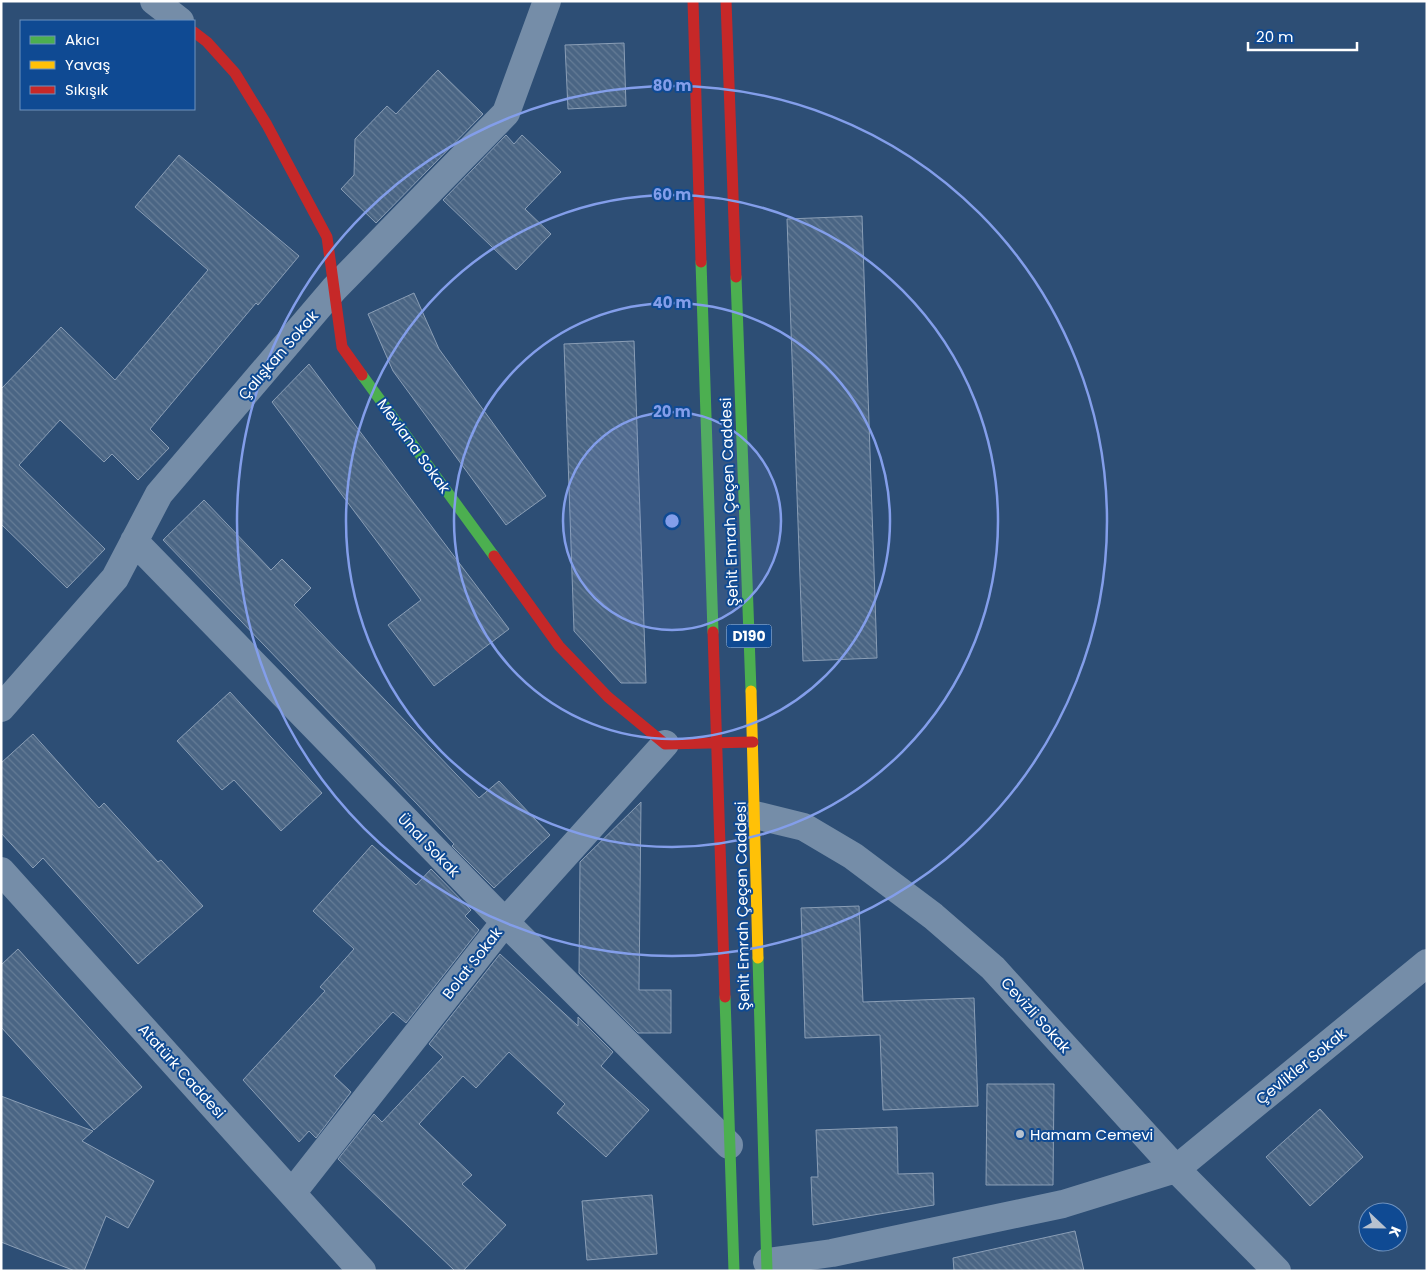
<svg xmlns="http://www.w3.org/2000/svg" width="1428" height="1272" font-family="Poppins,sans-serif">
<defs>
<pattern id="building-back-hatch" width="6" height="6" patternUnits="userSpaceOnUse" patternTransform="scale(1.25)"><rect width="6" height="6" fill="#4a6584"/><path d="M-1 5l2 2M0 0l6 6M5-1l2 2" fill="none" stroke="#657c96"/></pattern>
</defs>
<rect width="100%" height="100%" fill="#2d4e75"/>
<!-- building -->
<path fill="url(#building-back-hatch)" stroke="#8a9eb6" d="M 624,43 L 626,106 L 568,109 L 565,45 Z
M 438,70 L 483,114 L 376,223 L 341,189 L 354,175 L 355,139 L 387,106 L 396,114 Z
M 506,135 L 514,144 L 522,135 L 561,172 L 525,209 L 551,234 L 516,270 L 443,200 Z
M 179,155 L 299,256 L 258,305 L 256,303 L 150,429 L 169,448 L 138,480 L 112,454 L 104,462 L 60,420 L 19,465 L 105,549 L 67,588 L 1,524 L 1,389 L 61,327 L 115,380 L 208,270 L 135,207 Z
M 862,216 L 877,658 L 803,661 L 787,219 Z
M 414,293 L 439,349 L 546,496 L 506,525 L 393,371 L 368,314 Z
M 634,341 L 646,683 L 621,683 L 574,631 L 564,344 Z
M 309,364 L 509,629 L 434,686 L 388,625 L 421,600 L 272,402 Z
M 204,500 L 271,570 L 282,559 L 311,588 L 294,605 L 479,798 L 499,781 L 550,835 L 494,888 L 452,846 L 454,844 L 417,804 L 163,540 Z
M 230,692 L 322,793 L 281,831 L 234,780 L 222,790 L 177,741 Z
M 33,734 L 99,808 L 104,803 L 158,862 L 161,860 L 203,906 L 138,964 L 43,858 L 33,868 L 1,833 L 1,763 Z
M 641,802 L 639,990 L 671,990 L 671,1033 L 638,1033 L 579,973 L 580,862 Z
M 372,845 L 416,885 L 431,869 L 471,910 L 465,916 L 479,930 L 406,1023 L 393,1012 L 334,1076 L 351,1092 L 316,1138 L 309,1131 L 299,1142 L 243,1080 L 325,991 L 320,987 L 354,949 L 313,911 Z
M 859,906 L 863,1002 L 974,998 L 978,1106 L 883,1110 L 880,1035 L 805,1038 L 801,908 Z
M 18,949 L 142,1087 L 94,1130 L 1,1027 L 1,965 Z
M 500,954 L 578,1026 L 578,1017 L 613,1052 L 601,1066 L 649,1110 L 606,1157 L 557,1113 L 565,1104 L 509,1052 L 476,1088 L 463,1076 L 419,1124 L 472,1175 L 462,1184 L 506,1225 L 463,1271 L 455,1271 L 338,1159 L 374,1114 L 382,1122 L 443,1057 L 429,1044 Z
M 987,1084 L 1054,1084 L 1053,1185 L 986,1185 Z
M 1,1096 L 93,1131 L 82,1141 L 154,1181 L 128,1228 L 106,1216 L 84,1271 L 75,1271 L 1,1242 Z
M 1320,1109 L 1363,1157 L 1310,1206 L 1266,1157 Z
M 897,1127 L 898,1174 L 933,1173 L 934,1205 L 813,1225 L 811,1177 L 818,1177 L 816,1130 Z
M 652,1195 L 657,1254 L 587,1260 L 582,1201 Z
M 1075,1231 L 1084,1271 L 954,1271 L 953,1258 Z"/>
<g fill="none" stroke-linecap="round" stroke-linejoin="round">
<!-- street -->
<path stroke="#758da8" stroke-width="28" d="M 154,1 L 180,21
M 134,541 L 505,922 L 729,1145
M 1,708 L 115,578 L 159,494 L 334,289 L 506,113 L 547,1
M 755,815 L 804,827 L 853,856 L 933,916 L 993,968 L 1176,1169 L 1277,1271
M 1,871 L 362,1271
M 292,1193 L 505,922 L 665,744
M 767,1262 L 832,1253 L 1063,1204 L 1176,1169 L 1427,963"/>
<!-- fast -->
<path stroke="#4caf50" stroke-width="11" d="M 701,262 L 713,632
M 736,277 L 751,691
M 362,375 L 494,556
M 758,958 L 767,1271
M 725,997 L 734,1271"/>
<!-- slow -->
<path stroke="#ffc107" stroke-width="11" d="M 751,691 L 758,958"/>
<!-- jam -->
<path stroke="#c62828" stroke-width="11" d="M 693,1 L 701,262
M 726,1 L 736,277
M 194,32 L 207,42 L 235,73 L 267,125 L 327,237 L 342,347 L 362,375
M 494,556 L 559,646 L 608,697 L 665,744 L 753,742
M 713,632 L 725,997"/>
</g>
<!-- distance rings -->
<circle cx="672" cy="521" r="109" fill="#839eea" fill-opacity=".12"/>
<g fill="none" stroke="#839eea" stroke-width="2.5">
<circle cx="672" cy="521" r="109"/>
<circle cx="672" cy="521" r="218"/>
<circle cx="672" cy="521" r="326"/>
<circle cx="672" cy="521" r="435"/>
</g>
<!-- markers -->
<circle fill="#b6c1cf" stroke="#0f4a93" stroke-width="2" cx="1020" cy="1134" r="5"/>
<g text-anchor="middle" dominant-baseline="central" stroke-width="4" stroke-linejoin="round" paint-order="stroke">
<!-- shield labels -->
<rect fill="#0f4a93" stroke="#b7c9df" stroke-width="1" x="726.5" y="624.5" width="45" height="23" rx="4"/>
<g font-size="14" font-weight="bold" fill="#fff">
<text x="749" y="636">D190</text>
</g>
<!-- street labels -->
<g font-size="15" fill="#fff" stroke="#0f4a93">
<text transform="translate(278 355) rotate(-49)">Çalışkan Sokak</text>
<text transform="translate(414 446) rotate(54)">Mevlana Sokak</text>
<text transform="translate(729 502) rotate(-92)">Şehit Emrah Çeçen Caddesi</text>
<text transform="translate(429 845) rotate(46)">Ünal Sokak</text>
<text transform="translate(742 906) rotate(-91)">Şehit Emrah Çeçen Caddesi</text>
<text transform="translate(472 963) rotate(-52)">Bolat Sokak</text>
<text transform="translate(1036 1015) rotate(48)">Cevizli Sokak</text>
<text transform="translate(1301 1066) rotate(-39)">Çevlikler Sokak</text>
<text transform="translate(182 1071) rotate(48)">Atatürk Caddesi</text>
</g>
<!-- poi labels -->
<g font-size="15" fill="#fff" stroke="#0f4a93" text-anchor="start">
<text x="1030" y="1134">Hamam Cemevi</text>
</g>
</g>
<circle cx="672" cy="521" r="8" fill="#839eea" stroke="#0f4a93" stroke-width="2.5"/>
<g font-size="15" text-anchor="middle" font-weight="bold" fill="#839eea" stroke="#0f4a93" stroke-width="4" stroke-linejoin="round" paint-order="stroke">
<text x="672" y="91">80 m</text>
<text x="672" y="200">60 m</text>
<text x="672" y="308">40 m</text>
<text x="672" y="417">20 m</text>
</g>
<!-- border -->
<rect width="1428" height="1272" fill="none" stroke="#ffffff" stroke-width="5"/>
<!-- legend -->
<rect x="20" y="20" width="175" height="90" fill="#0f4a93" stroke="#6f92be"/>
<rect x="30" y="36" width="25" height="8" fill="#4caf50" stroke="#6f92be"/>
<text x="65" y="45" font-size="15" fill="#ffffff">Akıcı</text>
<rect x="30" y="61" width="25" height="8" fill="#ffc107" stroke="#6f92be"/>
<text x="65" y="70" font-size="15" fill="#ffffff">Yavaş</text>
<rect x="30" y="86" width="25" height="8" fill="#c62828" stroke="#6f92be"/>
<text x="65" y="95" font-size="15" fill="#ffffff">Sıkışık</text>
<!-- north arrow -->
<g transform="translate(1383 1227) rotate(112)"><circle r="24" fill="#0f4a93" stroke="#6f92be"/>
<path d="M0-4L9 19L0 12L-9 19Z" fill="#b6c1cf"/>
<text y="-8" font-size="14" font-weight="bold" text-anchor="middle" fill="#ffffff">K</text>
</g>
<!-- scale -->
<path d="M1248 42v8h109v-8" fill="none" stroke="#ffffff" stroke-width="2.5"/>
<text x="1256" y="42" font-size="15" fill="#ffffff" stroke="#0f4a93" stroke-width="4" paint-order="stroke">20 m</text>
</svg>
